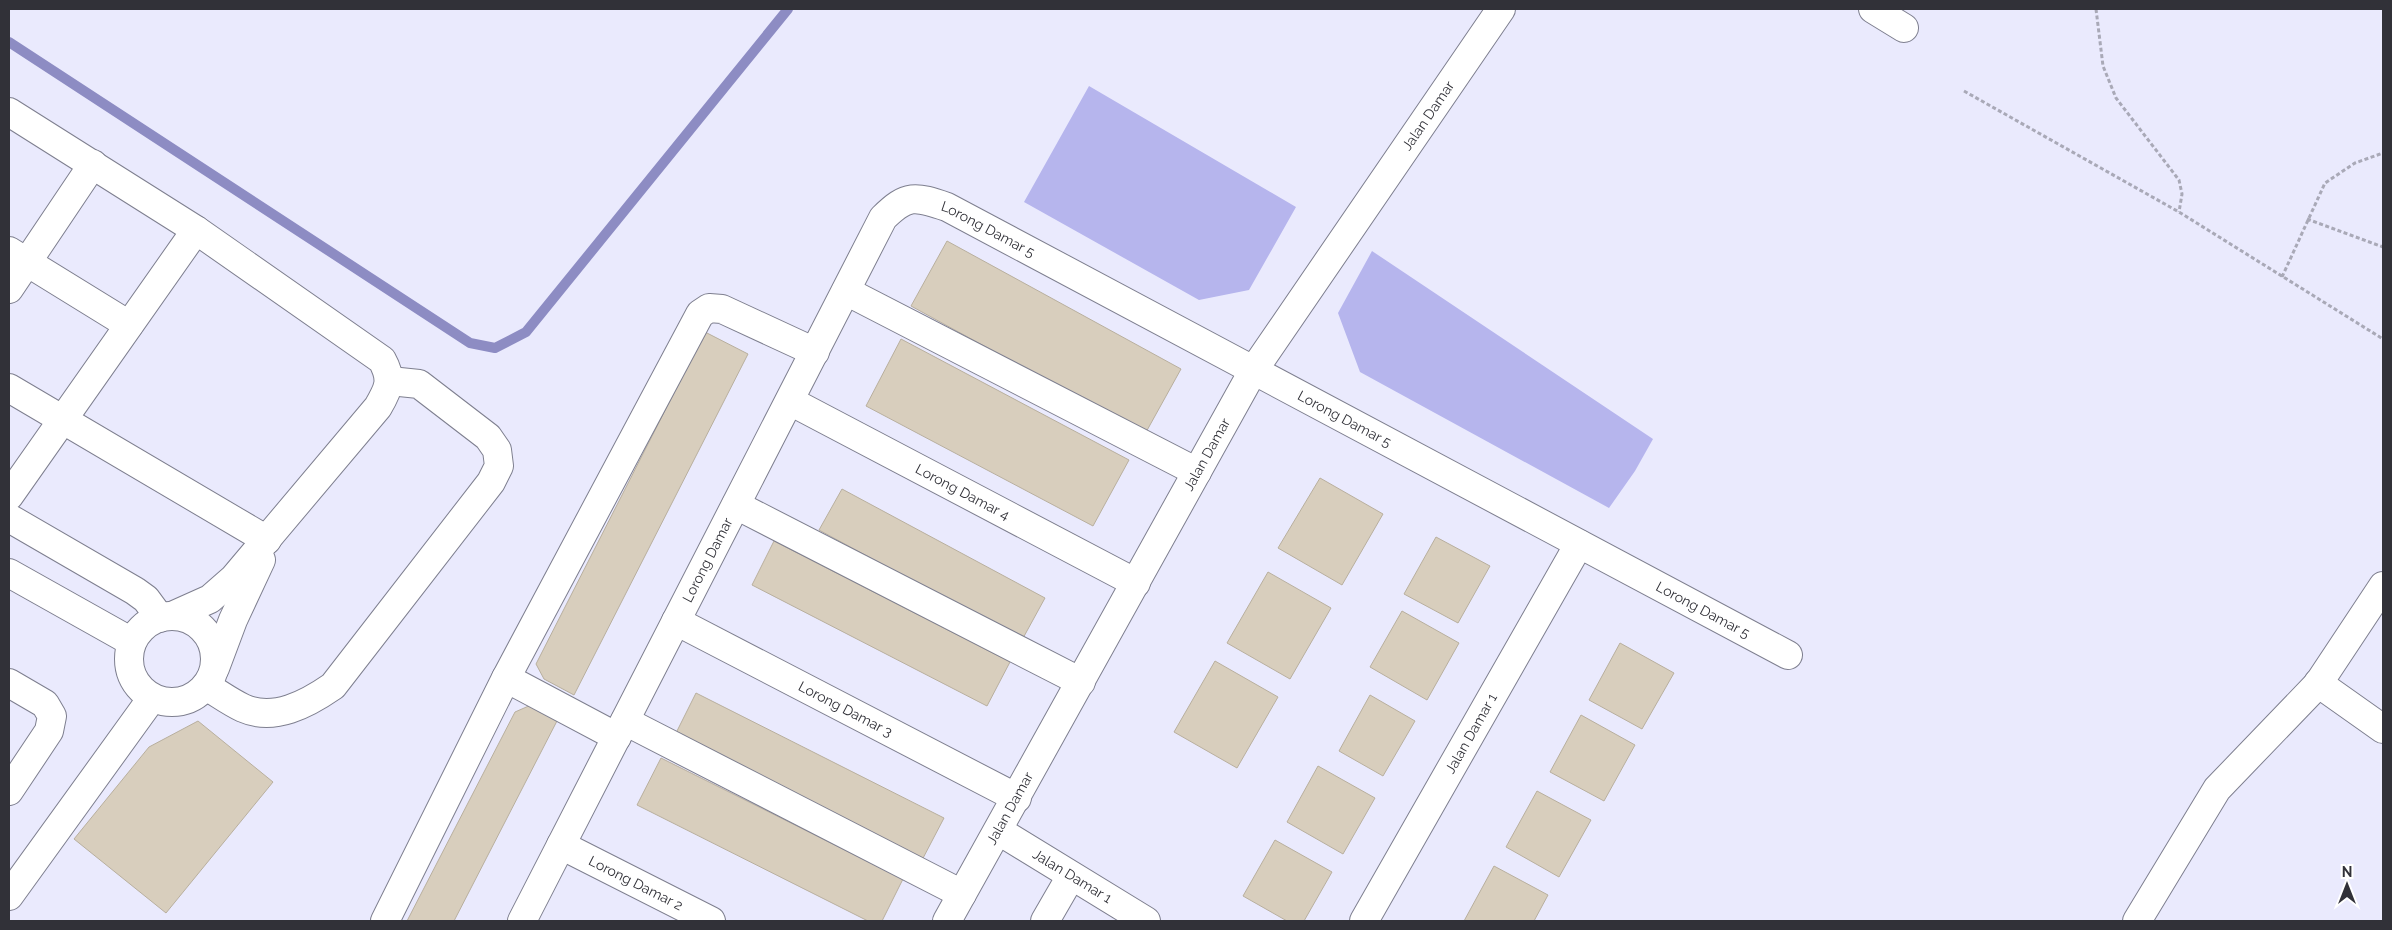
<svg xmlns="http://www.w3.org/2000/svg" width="2392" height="930" font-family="Raleway,sans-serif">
<rect width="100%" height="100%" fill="#eaeafd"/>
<!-- green -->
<path fill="#b6b5ed" d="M 1089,86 L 1296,207 L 1249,290 L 1199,300 L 1024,202 Z
M 1372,251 L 1653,439 L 1635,471 L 1609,508 L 1360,372 L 1338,313 Z"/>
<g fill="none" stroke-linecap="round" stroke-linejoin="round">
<!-- stream -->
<path stroke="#8d8cc3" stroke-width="10" d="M 9,42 L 470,343 L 495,348 L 526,332 L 788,9"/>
</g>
<!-- building -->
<path fill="#d8cebd" stroke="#b8af9e" d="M 947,241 L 1181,369 L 1145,434 L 911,306 Z
M 705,332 L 748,354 L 574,695 L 544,679 L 536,664 Z
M 901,339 L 1129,460 L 1093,526 L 866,406 Z
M 1320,478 L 1383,514 L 1342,585 L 1278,548 Z
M 842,489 L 1045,598 L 1022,640 L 819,530 Z
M 1436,537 L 1490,566 L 1458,623 L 1404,594 Z
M 774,541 L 1010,662 L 987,706 L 752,585 Z
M 1268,572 L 1331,608 L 1290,679 L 1227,643 Z
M 1402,611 L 1459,643 L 1427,700 L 1370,667 Z
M 1620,643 L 1674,673 L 1642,729 L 1589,700 Z
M 1215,661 L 1278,697 L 1237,768 L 1174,732 Z
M 696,693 L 944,818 L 921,862 L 674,737 Z
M 1370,695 L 1415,721 L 1383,776 L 1339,751 Z
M 531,705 L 558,719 L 454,921 L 407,921 L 515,712 Z
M 1581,715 L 1635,745 L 1604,801 L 1550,772 Z
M 198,721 L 273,782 L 166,913 L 74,839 L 149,747 Z
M 661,758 L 903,879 L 882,921 L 868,921 L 637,805 Z
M 1318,766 L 1375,798 L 1343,854 L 1287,822 Z
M 1537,791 L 1591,820 L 1559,877 L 1506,847 Z
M 1275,840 L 1332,872 L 1304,921 L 1287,921 L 1243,896 Z
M 1494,866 L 1548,895 L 1534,921 L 1464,921 Z"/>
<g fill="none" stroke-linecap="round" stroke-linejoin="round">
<!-- minor casing -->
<g stroke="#7e7f8f" stroke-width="30">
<g id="minor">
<path d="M 1873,9 L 1904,28"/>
<path d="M 9,112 L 196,230 L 382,360 C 393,380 389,388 378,407 L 234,578 L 210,599 L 172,616"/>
<path d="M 9,251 L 129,325"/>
<path d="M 9,289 L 93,164"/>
<path d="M 846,291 L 1197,472"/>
<path d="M 9,388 L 267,540"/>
<path id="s1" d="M 790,401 L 1136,583"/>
<path d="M 9,496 L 196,230"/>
<path d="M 736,505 L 1081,682"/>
<path d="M 9,518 L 135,591 L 146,599 L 160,618"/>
<path d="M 9,573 L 132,642"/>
<circle cx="172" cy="659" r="43"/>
<path id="s2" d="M 676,621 L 1017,798"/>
<path d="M 215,668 L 233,620 L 261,560"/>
<path d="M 506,678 L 617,737"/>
<path d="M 9,683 L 45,704 L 52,716 L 49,731 L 9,791"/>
<path d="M 2318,683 L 2383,729"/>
<path d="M 206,686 C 218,693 230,702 243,708 C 274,722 307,704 333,686 L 491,482 L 499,466 L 497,450 L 488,437 L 419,384 L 390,381"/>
<path d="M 625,721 L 962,894"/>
<path id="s3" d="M 999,831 L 1146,921"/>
<path id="s4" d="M 561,845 L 711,921"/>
<path d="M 9,896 L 152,698"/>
<path d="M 385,921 L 506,678 L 700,314 L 709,308 L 722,309 L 815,352"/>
<path id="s5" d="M 522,921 L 883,218 C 907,194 915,196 947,207 L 1788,655"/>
<path id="s6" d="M 947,921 L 1253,371 L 1501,9"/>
<path d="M 1045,921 L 1071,876"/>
<path id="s7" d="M 1364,921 L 1579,544"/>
<path d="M 2137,921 L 2217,789 L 2318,684 L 2383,586"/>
</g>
</g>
<!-- path -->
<path stroke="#a9a9b7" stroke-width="3" stroke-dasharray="4 2.5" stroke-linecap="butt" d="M 2096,9 L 2103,66 L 2116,98 L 2179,180 L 2182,194 L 2179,212
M 1964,91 L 2179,212 L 2383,339
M 2307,219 L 2383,247
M 2282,277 L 2325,183 L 2355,163 L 2383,153"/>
<!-- minor -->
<use href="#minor" stroke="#fff" stroke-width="28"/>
</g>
<g text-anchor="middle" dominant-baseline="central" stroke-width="4.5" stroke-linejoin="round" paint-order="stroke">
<!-- street labels -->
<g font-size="14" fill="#313138" stroke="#fff">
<text stroke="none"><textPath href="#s6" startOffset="939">Jalan Damar</textPath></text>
<text stroke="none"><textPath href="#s5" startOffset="908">Lorong Damar 5</textPath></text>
<text stroke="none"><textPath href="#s5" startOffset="1312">Lorong Damar 5</textPath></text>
<text stroke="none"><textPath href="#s6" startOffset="534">Jalan Damar</textPath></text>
<text stroke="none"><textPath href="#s1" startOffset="195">Lorong Damar 4</textPath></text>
<text stroke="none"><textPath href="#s5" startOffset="406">Lorong Damar</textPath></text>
<text stroke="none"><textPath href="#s5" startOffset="1718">Lorong Damar 5</textPath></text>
<text stroke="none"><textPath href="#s2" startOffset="191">Lorong Damar 3</textPath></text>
<text stroke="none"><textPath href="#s7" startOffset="216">Jalan Damar 1</textPath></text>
<text stroke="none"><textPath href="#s6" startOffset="129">Jalan Damar</textPath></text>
<text stroke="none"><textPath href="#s3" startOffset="86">Jalan Damar 1</textPath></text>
<text stroke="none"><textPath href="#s4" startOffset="84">Lorong Damar 2</textPath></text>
</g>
</g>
<!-- border -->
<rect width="2392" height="930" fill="none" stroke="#313138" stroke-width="20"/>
<!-- north arrow -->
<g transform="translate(2347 885)" stroke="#ffffff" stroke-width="4" paint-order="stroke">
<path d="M0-4L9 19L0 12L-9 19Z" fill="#313138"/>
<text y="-8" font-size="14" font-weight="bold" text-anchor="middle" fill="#313138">N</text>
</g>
</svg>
